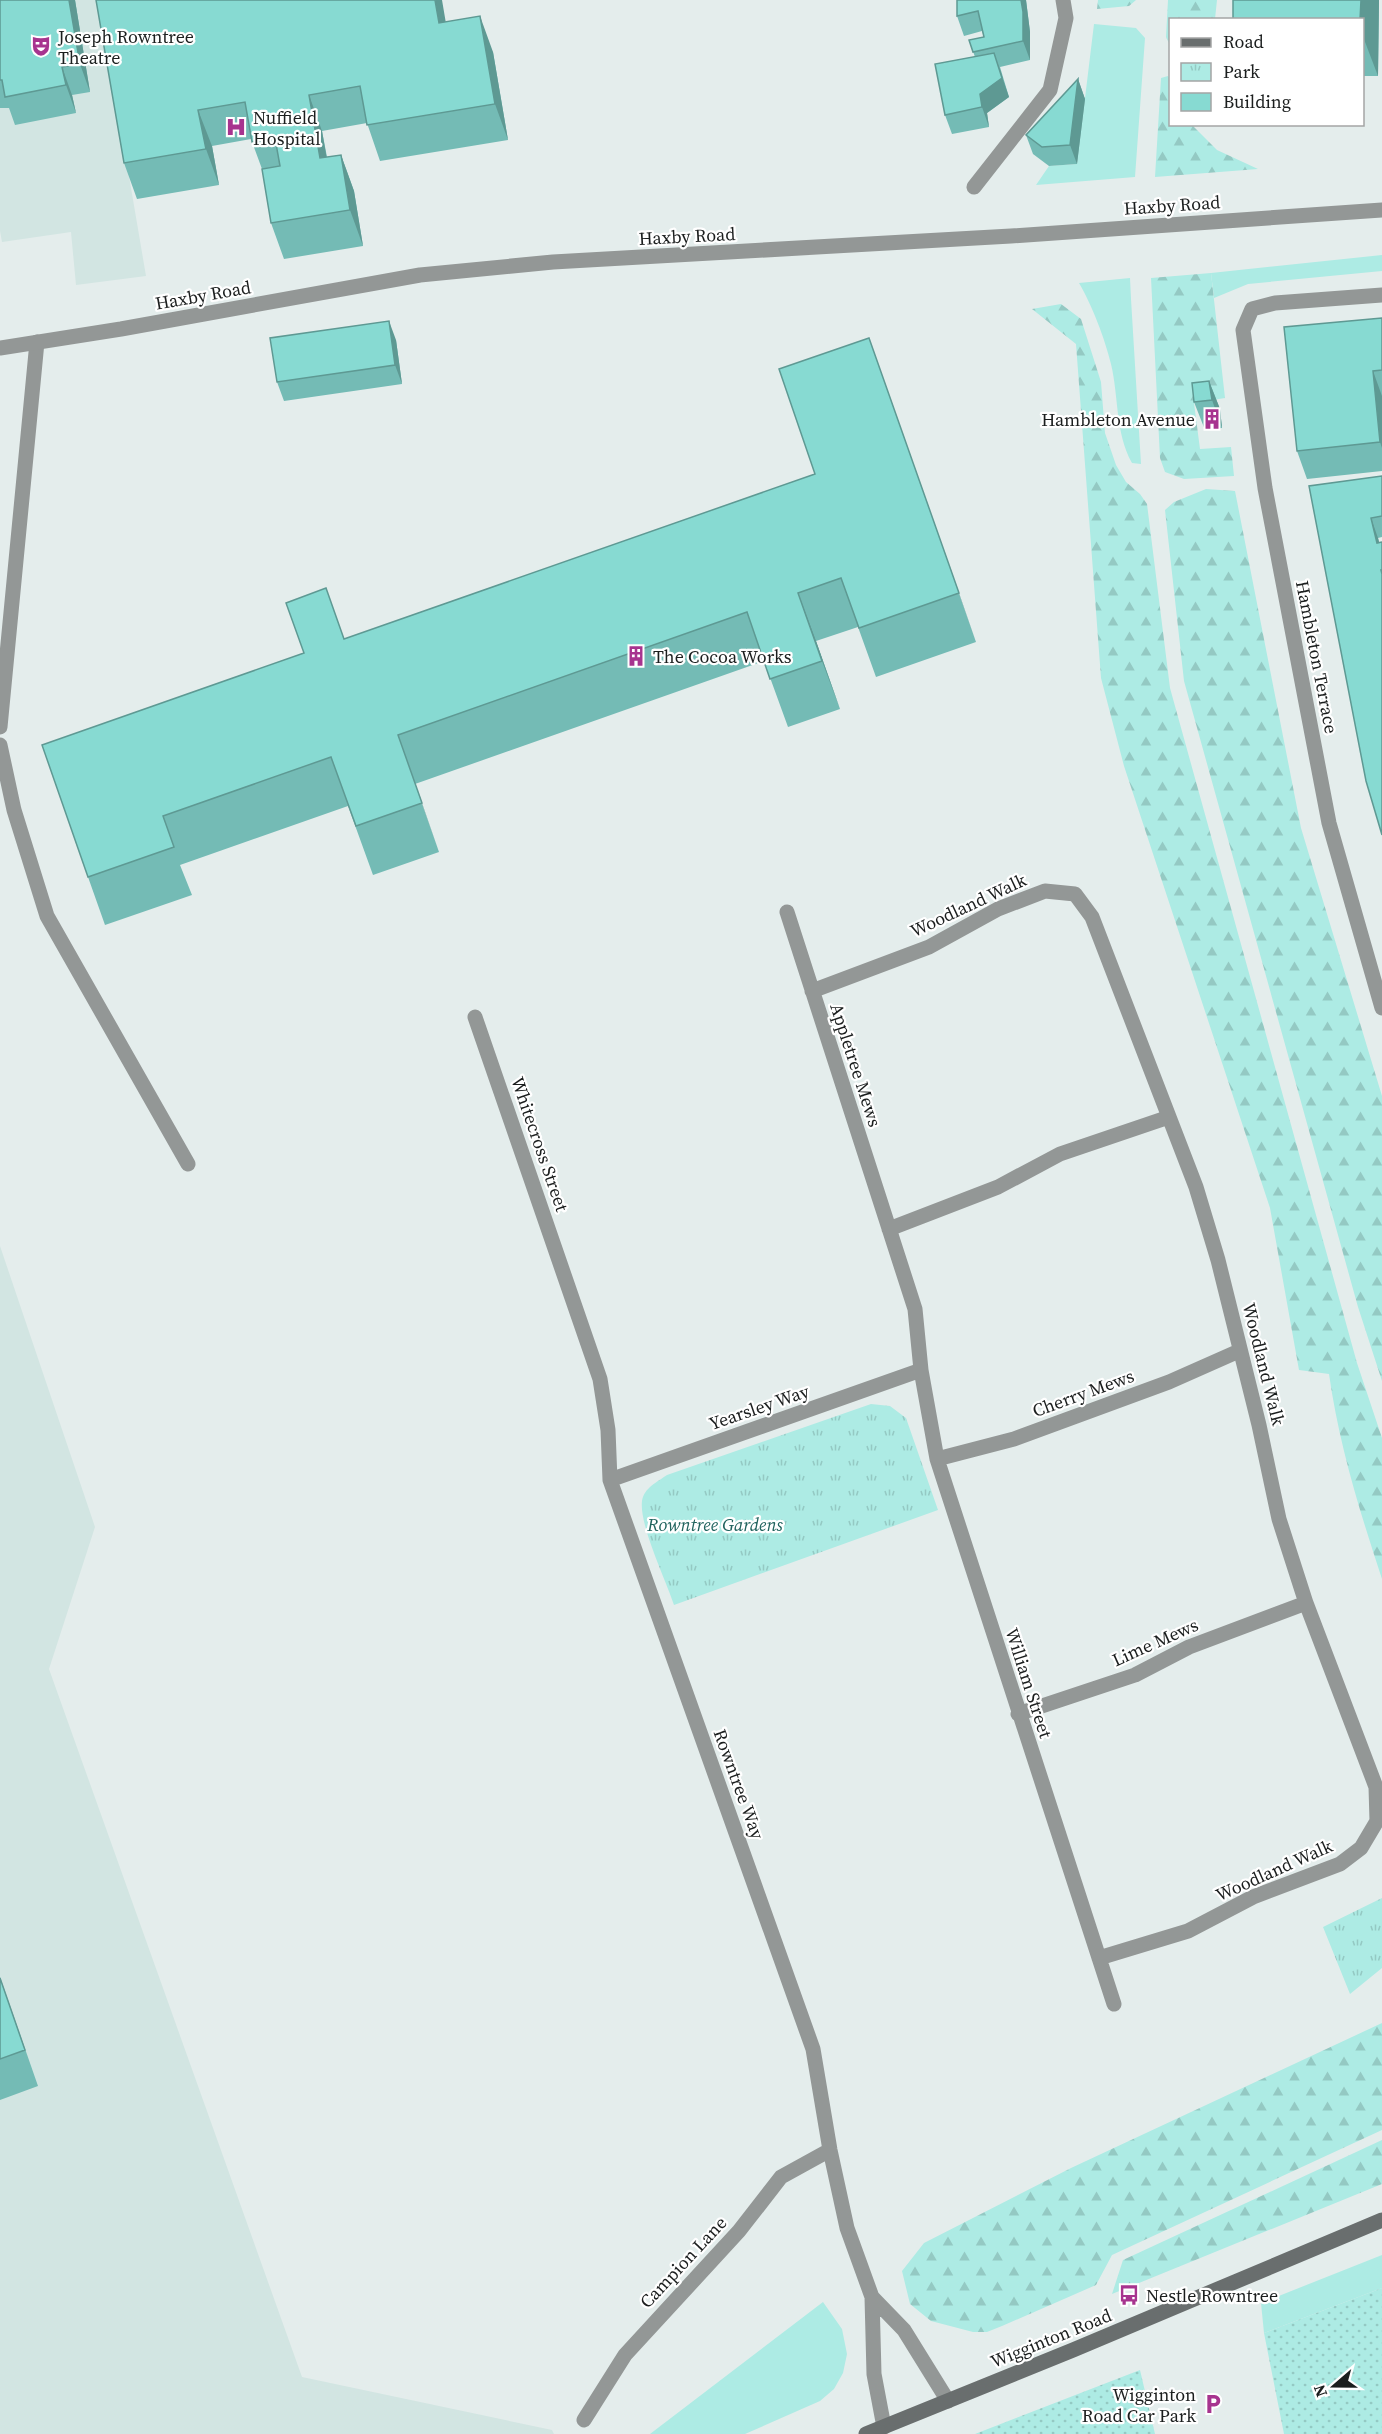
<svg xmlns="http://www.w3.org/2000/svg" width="1382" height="2434" font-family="'Source Serif 4',serif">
<defs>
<pattern id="forest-firs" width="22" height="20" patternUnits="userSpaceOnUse" patternTransform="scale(1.5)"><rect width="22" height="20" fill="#adebe4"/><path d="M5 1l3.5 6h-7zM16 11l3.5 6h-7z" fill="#94c9c3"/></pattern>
<pattern id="park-tufts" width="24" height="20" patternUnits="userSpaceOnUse" patternTransform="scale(1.5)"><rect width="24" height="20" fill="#adebe4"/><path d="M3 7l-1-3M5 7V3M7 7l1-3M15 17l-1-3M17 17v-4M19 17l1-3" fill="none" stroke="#94c9c3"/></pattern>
<pattern id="garden-dots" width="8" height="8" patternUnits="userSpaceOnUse" patternTransform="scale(1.5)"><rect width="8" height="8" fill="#adebe4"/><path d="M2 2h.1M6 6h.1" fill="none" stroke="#94c9c3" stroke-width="1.8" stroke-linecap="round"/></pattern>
</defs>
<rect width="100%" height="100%" fill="#e4edec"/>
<!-- built -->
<path fill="#d2e5e2" d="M 0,0 L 99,0 L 146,276 L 76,285 L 71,232 L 2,242 L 0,231 Z
M 0,1246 L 95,1527 L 49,1669 L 302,2377 L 552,2430 L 554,2434 L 0,2434 Z"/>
<!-- grass -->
<path fill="#adebe4" d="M 1094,24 L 1136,28 L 1145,38 L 1135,177 L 1036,185 L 1049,166 L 1077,164 Z
M 1382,255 L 1382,271 L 1248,284 L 1214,298 L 1211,273 Z
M 1130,278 L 1131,299 L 1141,464 L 1132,463 C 1115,432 1119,398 1111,364 C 1105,339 1092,305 1079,283 Z
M 1382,2255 L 1382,2288 L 1264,2333 L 1261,2303 Z
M 823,2302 L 842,2329 L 847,2354 L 843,2373 L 834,2389 L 820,2401 L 745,2434 L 650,2434 Z"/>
<!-- forest -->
<path fill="url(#forest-firs)" d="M 1098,0 L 1136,0 L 1129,6 L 1097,9 Z
M 1168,0 L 1217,0 L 1215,19 L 1170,20 L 1170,45 L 1166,37 Z
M 1168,76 L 1170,79 L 1170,124 L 1192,125 L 1217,150 L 1258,169 L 1155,177 L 1161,78 Z
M 1211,273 L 1225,398 L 1194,403 L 1200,449 L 1231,447 L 1234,476 L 1184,479 L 1165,472 L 1160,458 L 1151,278 Z
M 1061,304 L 1081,319 L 1101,382 L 1105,433 L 1116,465 L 1126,482 L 1140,494 L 1147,504 L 1170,688 L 1357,1363 L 1382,1438 L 1382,1579 C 1360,1512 1339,1445 1329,1374 L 1299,1370 L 1270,1208 L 1124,766 L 1101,678 L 1076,344 L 1032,309 Z
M 1206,489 L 1235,491 L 1301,828 L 1382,1096 L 1382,1381 L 1358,1307 L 1184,681 L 1165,510 L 1174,502 Z
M 1382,2023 L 1382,2130 L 1112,2255 L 1096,2285 L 1002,2326 L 987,2332 L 973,2332 L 931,2321 L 910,2304 L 902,2271 L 924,2243 L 1071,2168 Z
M 1382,2140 L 1382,2184 L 1112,2294 L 1123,2260 Z"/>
<!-- park -->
<path fill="url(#park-tufts)" d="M 871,1404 L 890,1406 L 906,1418 L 938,1510 L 674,1605 C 666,1580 639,1525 642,1501 C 644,1488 657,1482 667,1475 Z
M 1382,1898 L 1382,1968 L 1350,1994 L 1323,1927 Z"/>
<!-- garden -->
<path fill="url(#garden-dots)" d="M 1382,2288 L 1382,2434 L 1284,2434 L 1264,2333 Z
M 1140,2370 L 1155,2434 L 975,2434 Z"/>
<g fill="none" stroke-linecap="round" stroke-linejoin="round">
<!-- minor -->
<path stroke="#939796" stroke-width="15" d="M 974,187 L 1050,90 L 1066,18 L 1063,0
M 1382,295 L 1275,303 L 1252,309 L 1243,330 L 1265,488 L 1329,823 L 1382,1008
M 0,727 L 37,342
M 0,745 L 14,810 L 47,916 L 188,1164
M 787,912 L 915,1309 L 921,1370 L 937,1459 L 1114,2004
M 812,991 L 929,947 L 998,909 L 1045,891 L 1075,894 L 1092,917 L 1196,1187 L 1218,1260 L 1259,1425 L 1279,1519 L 1306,1603 L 1376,1787 L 1377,1821 L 1361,1848 L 1340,1864 L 1253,1897 L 1188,1931 L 1099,1958
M 475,1017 L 600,1379 L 608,1430 L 610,1480 L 813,2049 L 830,2150 L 847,2228 L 872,2297 L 874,2374 L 884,2427
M 889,1229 L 998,1187 L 1060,1154 L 1169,1117
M 937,1459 L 1014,1439 L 1169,1382 L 1239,1351
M 610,1480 L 921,1370
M 1018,1714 L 1135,1675 L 1189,1647 L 1306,1603
M 872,2297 L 904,2330 L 948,2401
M 584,2420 L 625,2355 L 739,2231 L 781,2177 L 830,2150"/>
<!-- tertiary -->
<path stroke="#939796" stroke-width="15" d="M 0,348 L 121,329 L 420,275 L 553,262 L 1011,236 L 1382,210"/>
<!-- secondary -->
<path stroke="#696e6e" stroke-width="15" d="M 866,2434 L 1073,2350 L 1382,2220"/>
</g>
<!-- wall -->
<path fill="#74bbb5" d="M 0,0 L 75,0 L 90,92 L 72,95 L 76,113 L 15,125 L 9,108 L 0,108 Z
M 96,0 L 446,22 L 493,52 L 508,140 L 380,161 L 367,123 L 322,131 L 327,157 L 341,155 L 354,191 L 363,246 L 284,259 L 271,223 L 262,169 L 251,139 L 212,146 L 219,185 L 137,199 L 124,163 Z
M 957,0 L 1026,0 L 1030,32 L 1030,60 L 1000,67 L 1009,97 L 987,113 L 989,127 L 952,134 L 945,115 L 975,57 L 969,40 L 984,37 L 982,31 L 964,36 L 957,16 Z
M 1233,0 L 1379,0 L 1378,76 L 1362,76 L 1362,20 Z
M 1078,79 L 1085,99 L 1077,164 L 1049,166 L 1033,154 L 1026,135 Z
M 1382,318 L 1382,471 L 1307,479 L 1297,451 Z
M 869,338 L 976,642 L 876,677 L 858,627 L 816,641 L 840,709 L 788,727 L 764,661 L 415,784 L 439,852 L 373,875 L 348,806 L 180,865 L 192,895 L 105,925 L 88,877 L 345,639 L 815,474 Z
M 396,340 L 402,384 L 284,401 L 277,382 Z
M 1209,381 L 1220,409 L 1222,428 L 1205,430 L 1194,402 Z
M 1382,476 L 1382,537 L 1378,538 L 1379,542 L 1382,542 L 1382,835 L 1309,486 Z
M 0,1977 L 38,2086 L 0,2100 Z"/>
<!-- shaded-wall -->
<path fill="#5e9993" d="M 69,0 L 75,0 L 90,92 L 80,64 Z
M 435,0 L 442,0 L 452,59 L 439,23 Z
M 1021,0 L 1026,0 L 1030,32 L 1030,60 L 1023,41 Z
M 1361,0 L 1379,0 L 1378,76 L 1362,34 L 1362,20 L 1360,20 Z
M 480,16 L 493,52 L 508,140 L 495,104 Z
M 994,53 L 1009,97 L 987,113 L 989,127 L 982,107 L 980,94 Z
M 62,67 L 72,95 L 76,113 L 66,85 Z
M 1078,79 L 1085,99 L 1077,164 L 1070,145 Z
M 309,95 L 322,131 L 333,194 L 320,158 Z
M 198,110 L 212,146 L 219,185 L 206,149 Z
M 341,155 L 354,191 L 363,246 L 350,210 Z
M 389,321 L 396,340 L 402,384 L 395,365 Z
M 869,338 L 886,387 L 976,642 L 959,593 Z
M 1373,371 L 1382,396 L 1382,448 L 1380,442 Z
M 1209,381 L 1220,409 L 1222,428 L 1212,400 Z
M 1371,518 L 1378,538 L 1382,554 L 1377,543 Z
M 798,593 L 816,641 L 840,709 L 822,661 Z
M 398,735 L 415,784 L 439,852 L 422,803 Z"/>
<!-- building -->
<path fill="#87dad2" stroke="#5e9993" stroke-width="1.5" d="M 0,0 L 69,0 L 80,64 L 62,67 L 66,85 L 5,97 L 2,80 L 0,80 Z
M 96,0 L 435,0 L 439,23 L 480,16 L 495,104 L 367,125 L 360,86 L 309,95 L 320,158 L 341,155 L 350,210 L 271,223 L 262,169 L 280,166 L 275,138 L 252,142 L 245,102 L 198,110 L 206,149 L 124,163 Z
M 957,0 L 1021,0 L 1023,12 L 1023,41 L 973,52 L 969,40 L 984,37 L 978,11 L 957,16 Z
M 1233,0 L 1361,0 L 1360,20 L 1233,20 Z
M 994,53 L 1002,78 L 980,94 L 982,107 L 945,115 L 935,64 Z
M 1078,79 L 1070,145 L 1042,147 L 1026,135 Z
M 1382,318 L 1382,370 L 1373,371 L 1380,442 L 1297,451 L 1284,327 Z
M 389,321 L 395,365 L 277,382 L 270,338 Z
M 869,338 L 959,593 L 859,628 L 841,578 L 798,593 L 822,661 L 770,679 L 747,612 L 398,735 L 422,803 L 356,826 L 331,757 L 163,816 L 174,847 L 88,877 L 42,745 L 304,653 L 286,603 L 326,588 L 344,639 L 815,474 L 779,369 Z
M 1209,381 L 1212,400 L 1194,402 L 1192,383 Z
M 1382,476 L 1382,516 L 1371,518 L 1377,543 L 1382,542 L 1382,570 L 1381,570 L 1382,574 L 1382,835 L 1366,781 L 1309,486 Z
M 0,1978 L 25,2050 L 0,2059 Z"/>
<!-- icons -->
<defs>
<g id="theatre-bare" transform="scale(1.62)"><path d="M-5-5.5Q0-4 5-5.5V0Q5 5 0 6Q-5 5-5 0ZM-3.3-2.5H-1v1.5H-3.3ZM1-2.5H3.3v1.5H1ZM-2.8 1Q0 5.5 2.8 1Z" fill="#a7348f" stroke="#fff" stroke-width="2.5" paint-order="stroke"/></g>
<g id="hospital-bare" transform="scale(1.62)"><path d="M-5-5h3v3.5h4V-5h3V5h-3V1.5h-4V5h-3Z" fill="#a7348f" stroke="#fff" stroke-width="2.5" paint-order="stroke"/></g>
<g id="building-bare" transform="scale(1.62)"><path d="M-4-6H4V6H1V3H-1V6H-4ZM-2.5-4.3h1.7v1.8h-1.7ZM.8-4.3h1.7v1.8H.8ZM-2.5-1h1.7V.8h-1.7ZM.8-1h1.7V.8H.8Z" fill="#a7348f" stroke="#fff" stroke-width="2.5" paint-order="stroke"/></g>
<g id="bus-bare" transform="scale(1.62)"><path d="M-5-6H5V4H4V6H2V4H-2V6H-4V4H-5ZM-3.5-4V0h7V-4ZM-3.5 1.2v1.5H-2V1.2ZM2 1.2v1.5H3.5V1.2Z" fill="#a7348f" stroke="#fff" stroke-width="2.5" paint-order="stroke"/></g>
<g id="parking-bare" transform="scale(1.62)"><path d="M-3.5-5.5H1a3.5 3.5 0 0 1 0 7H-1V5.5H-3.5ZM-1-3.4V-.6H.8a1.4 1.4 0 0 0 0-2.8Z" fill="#a7348f" stroke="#fff" stroke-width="2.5" paint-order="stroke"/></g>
</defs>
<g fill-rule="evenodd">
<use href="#theatre-bare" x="41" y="46"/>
<use href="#hospital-bare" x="236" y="127"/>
<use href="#building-bare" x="1212" y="419"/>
<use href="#building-bare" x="636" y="656"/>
<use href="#bus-bare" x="1129" y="2295"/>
<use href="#parking-bare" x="1213" y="2404"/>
</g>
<g text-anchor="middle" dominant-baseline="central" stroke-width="4.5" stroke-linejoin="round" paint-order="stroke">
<!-- poi labels -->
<g font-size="18" fill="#1b1e1e" stroke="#fff" text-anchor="start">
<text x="58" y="36">Joseph Rowntree<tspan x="58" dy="21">Theatre</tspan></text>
<text x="253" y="117">Nuffield<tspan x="253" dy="21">Hospital</tspan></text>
<text x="1195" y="419" text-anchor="end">Hambleton Avenue</text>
<text x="653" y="656">The Cocoa Works</text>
<text x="1146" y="2295">Nestle Rowntree</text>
<text x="1196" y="2394" text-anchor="end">Wigginton<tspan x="1196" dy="21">Road Car Park</tspan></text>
</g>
<!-- street labels -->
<g font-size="18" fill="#1b1e1e" stroke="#fff">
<text transform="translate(1172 205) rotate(-4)">Haxby Road</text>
<text transform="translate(687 236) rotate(-3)">Haxby Road</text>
<text transform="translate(203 295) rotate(-10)">Haxby Road</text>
<text transform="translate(1317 657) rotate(79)">Hambleton Terrace</text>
<text transform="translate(968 905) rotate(-25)">Woodland Walk</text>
<text transform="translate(856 1065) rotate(72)">Appletree Mews</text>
<text transform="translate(540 1144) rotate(71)">Whitecross Street</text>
<text transform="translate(1264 1364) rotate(76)">Woodland Walk</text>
<text transform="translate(1083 1393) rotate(-20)">Cherry Mews</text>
<text transform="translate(759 1407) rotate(-19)">Yearsley Way</text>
<text transform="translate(1155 1642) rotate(-24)">Lime Mews</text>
<text transform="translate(1029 1683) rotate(72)">William Street</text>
<text transform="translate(739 1784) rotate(70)">Rowntree Way</text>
<text transform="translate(1274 1870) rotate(-24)">Woodland Walk</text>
<text transform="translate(683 2262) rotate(-47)">Campion Lane</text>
<text transform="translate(1051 2338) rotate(-22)">Wigginton Road</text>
</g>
<!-- park labels -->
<g font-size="18" font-style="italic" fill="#20635e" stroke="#fff">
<text x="715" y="1524">Rowntree Gardens</text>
</g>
</g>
<!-- legend -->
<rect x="1169" y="18" width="195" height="108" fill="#ffffff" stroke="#a4a5a5" stroke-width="1.5"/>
<rect x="1181" y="38" width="30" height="9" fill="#696e6e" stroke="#a4a5a5" stroke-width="1.5"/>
<text x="1223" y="48" font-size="18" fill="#1b1e1e">Road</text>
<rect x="1181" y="63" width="30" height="18" fill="url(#park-tufts)" stroke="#a4a5a5" stroke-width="1.5"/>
<text x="1223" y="78" font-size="18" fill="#1b1e1e">Park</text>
<rect x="1181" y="93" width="30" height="18" fill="#87dad2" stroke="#a4a5a5" stroke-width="1.5"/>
<text x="1223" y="108" font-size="18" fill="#1b1e1e">Building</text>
<!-- north arrow -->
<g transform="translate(1334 2386) rotate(250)" stroke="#ffffff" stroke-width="4.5" paint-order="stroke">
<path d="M0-4.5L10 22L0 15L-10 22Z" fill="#1b1e1e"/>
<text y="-9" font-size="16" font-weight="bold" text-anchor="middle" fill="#1b1e1e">N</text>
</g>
</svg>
